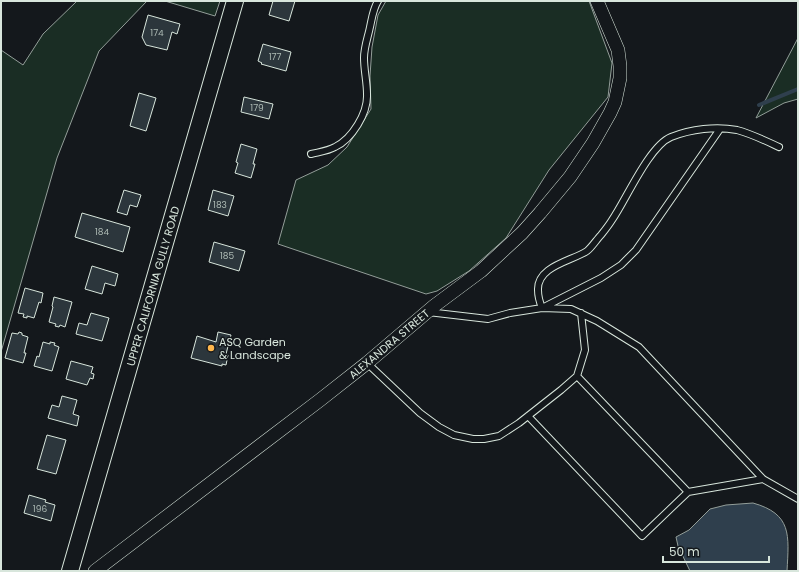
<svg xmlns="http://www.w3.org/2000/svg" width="799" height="572" font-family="Poppins,sans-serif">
<rect width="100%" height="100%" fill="#14181c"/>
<!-- green -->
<path fill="#1a2d24" stroke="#939e99" d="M 77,1 L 147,1 L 99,51 L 57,158 L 1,352 L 1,50 L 23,65 L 43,34 Z
M 165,1 L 220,1 L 215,16 Z
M 386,1 L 589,1 L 612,63 L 608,97 L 549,170 L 506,238 L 469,271 L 437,291 L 426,294 L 278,244 L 296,180 L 328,165 L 347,147 L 371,109 L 370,76 L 372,47 L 378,15 Z
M 798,38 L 798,99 L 784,103 L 756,118 Z"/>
<!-- water -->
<path fill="#2f3f4d" stroke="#939e99" d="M 753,503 C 792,514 789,535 787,571 L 690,571 L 678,546 L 676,537 L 689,530 L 710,509 L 726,505 Z"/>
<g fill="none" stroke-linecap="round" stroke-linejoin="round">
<!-- stream -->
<path stroke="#2f3f4d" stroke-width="4" d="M 759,105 L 798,89"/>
</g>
<!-- building -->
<path fill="#2c363c" stroke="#d8e6dc" d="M 273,1 L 295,1 L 289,21 L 269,15 Z
M 148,15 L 180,24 L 177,34 L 172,32 L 167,50 L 146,45 L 142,37 Z
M 263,44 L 291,52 L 286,71 L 261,64 L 262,63 L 258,61 Z
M 139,93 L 156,98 L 146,131 L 130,126 Z
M 244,97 L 273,104 L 269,119 L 241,112 Z
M 241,144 L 257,149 L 253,164 L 255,164 L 251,178 L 235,173 L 238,163 L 236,162 Z
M 124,190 L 141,195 L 137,207 L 130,205 L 127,215 L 117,212 Z
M 213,190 L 234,196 L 228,216 L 208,210 Z
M 82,213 L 130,227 L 123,252 L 75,237 Z
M 214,242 L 245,251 L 239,271 L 209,262 Z
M 92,266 L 118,274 L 115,286 L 105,283 L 102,294 L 85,289 Z
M 25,288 L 43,293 L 41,303 L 39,302 L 34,318 L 27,316 L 27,318 L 23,317 L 24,314 L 18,313 Z
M 54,297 L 72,302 L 65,327 L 60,325 L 59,327 L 55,326 L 56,324 L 49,322 L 53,307 L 52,306 Z
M 91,313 L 109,318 L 102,341 L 76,334 L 79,323 L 87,325 Z
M 19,332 L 22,333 L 22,335 L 28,337 L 24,353 L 26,353 L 23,363 L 5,358 L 12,333 L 18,334 Z
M 218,332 L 231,335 L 226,354 L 228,355 L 226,365 L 222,364 L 222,366 L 191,358 L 197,336 L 216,342 Z
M 43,342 L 50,344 L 50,342 L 55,343 L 54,345 L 59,347 L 52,371 L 34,366 L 37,356 L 39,357 Z
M 71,361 L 93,367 L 91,373 L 94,374 L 93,379 L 90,378 L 87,385 L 66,379 Z
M 62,396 L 77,400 L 73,414 L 79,416 L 77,426 L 48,418 L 52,405 L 59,407 Z
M 47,435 L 66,440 L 56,474 L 37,469 Z
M 29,495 L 46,500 L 45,502 L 55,505 L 51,521 L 24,513 Z"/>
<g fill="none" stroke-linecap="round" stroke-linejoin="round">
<!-- service casing -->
<g stroke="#d8e6dc" stroke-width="8">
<path id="service" d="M 720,129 L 636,250 L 621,265 L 601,278 L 542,308 C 540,303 538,296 538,290 C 537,266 572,261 587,251 C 592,247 597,239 601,235 C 605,230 609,225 612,220 C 626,200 649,146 671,137 C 691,129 716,126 737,130 C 752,134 766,141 779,147
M 311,154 C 319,152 328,151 335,147 C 352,139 368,113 367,94 C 367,82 364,70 364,58 C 364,47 368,37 370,27 C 372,18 373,9 378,1
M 428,312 L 488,319 L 510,313 L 542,308 L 571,309 L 597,321 L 639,347 L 763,479 L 798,499
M 367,363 L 420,413 L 439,427 L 454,435 L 473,439 L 484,439 L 499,436 L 519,423 L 561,390 L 577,376 L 585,350 L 581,313
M 577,376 L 688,492 L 763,479
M 528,416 L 642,536 L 688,492"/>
</g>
<!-- minor casing -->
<g stroke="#d8e6dc" stroke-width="14">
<path id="minor" d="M 95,571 L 320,400 L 367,363 L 434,306 L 481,271 L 522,233 L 540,213 L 570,177 L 593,143 L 610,113 L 615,102 L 620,78 L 620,66 L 618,50 L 597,1"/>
</g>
<!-- tertiary casing -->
<g stroke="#d8e6dc" stroke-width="18">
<path id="tertiary" d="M 70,571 L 235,1"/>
</g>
<!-- service -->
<use href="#service" stroke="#14181c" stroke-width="6"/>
<!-- minor -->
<use href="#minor" stroke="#14181c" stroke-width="13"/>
<!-- tertiary -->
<use href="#tertiary" stroke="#14181c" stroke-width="16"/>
</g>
<!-- markers -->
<circle fill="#ffb74d" stroke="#14181c" stroke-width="1.5" cx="211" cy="348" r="4"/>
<g text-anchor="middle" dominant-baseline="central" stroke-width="3" stroke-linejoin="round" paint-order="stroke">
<!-- number labels -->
<g font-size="9" fill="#adbab4">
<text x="157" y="33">174</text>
<text x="275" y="57">177</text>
<text x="257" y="108">179</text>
<text x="220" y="205">183</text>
<text x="102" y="232">184</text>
<text x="227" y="256">185</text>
<text x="40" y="509">196</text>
</g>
<!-- street labels -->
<g font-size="11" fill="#d8e6dc" stroke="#14181c">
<text transform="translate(153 286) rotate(-74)">UPPER CALIFORNIA GULLY ROAD</text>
<text transform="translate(389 344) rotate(-40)">ALEXANDRA STREET</text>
</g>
<!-- poi labels -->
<g font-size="11" fill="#d8e6dc" stroke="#14181c" text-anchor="start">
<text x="219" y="342">ASQ Garden<tspan x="219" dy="13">&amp; Landscape</tspan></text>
</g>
</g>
<!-- border -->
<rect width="799" height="572" fill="none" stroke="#d8e6dc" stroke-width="4"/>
<!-- scale -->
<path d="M663 556v6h106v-6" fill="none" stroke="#d8e6dc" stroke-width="2"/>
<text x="669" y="556" font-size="12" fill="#d8e6dc" stroke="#14181c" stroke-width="3" paint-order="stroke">50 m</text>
</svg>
